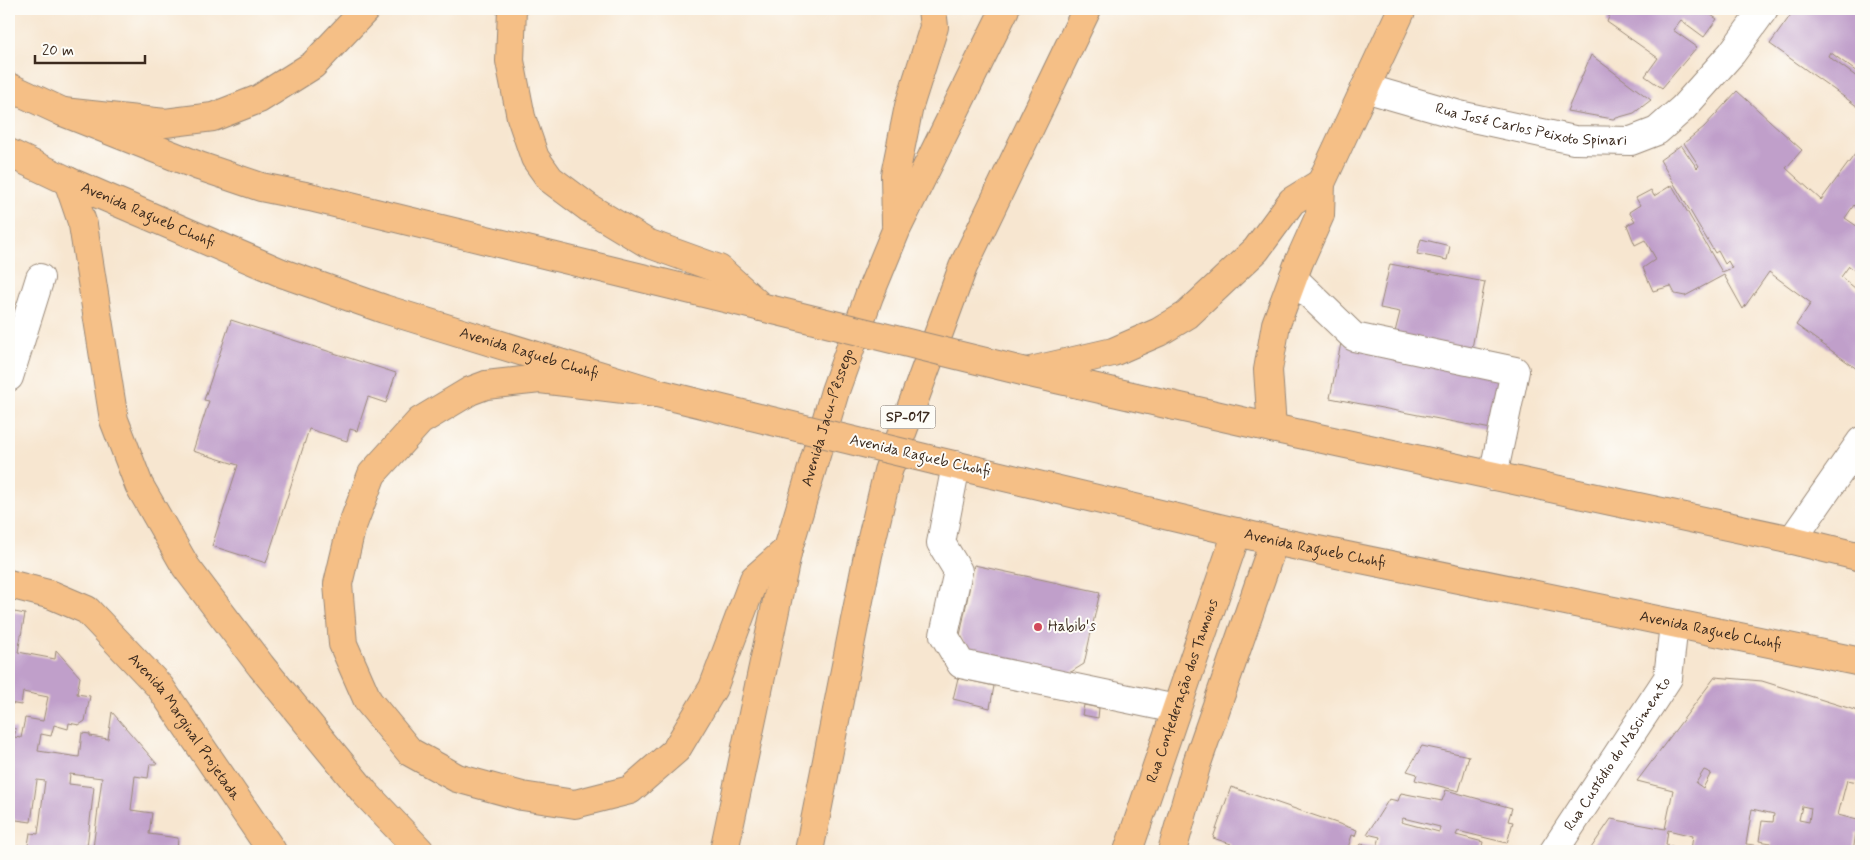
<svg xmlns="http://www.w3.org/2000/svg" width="1870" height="860" font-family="Mynerve,sans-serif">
<rect width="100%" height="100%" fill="#fdfcf7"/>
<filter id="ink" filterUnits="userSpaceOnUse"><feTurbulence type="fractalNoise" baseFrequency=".02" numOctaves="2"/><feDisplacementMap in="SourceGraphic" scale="10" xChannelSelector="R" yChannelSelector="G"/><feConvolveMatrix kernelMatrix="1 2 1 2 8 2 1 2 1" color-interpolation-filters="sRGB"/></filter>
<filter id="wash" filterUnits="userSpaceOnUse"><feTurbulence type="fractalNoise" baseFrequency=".0096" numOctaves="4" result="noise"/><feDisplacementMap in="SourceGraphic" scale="20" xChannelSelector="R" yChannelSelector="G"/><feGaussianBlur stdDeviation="1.12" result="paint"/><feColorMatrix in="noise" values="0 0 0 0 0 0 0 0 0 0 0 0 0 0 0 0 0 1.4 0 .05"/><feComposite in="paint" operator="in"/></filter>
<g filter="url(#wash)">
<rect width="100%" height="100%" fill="#f7e6d0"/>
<g id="blocks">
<!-- building -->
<path fill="#c09fca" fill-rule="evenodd" d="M 1612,9 L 1702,9 L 1717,19 L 1704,37 L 1681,20 L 1673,30 L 1697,47 L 1662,88 L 1645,76 L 1658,58 L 1607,22 Z
M 1795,9 L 1861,9 L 1861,75 L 1830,52 L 1828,56 L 1861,80 L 1861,109 L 1770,44 Z
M 1591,55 L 1651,100 L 1634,113 L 1613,119 L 1567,111 Z
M 1737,91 L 1802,150 L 1786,168 L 1821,200 L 1861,146 L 1861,211 L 1854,205 L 1845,218 L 1861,229 L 1861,275 L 1849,266 L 1841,277 L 1860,292 L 1861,290 L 1861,372 L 1796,325 L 1811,303 L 1769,272 L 1743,309 L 1724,275 L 1685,296 L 1675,294 L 1671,286 L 1653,291 L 1643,268 L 1656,259 L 1645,240 L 1635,245 L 1627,225 L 1635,221 L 1629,212 L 1640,205 L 1636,198 L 1651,190 L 1654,196 L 1672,185 L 1722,272 L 1732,268 L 1728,261 L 1725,264 L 1718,251 L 1715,253 L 1660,160 L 1681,145 L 1697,168 L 1699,166 L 1684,143 L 1704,127 Z
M 1421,239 L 1450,246 L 1447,260 L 1417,254 Z
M 1390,264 L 1485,282 L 1468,368 L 1501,374 L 1491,429 L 1330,398 L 1341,343 L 1390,352 L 1400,312 L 1380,308 Z
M 231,320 L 396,373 L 386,403 L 368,397 L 357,431 L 350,429 L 347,441 L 309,429 L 266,563 L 212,546 L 238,465 L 193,451 L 209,401 L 204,400 Z
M 974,565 L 1100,592 L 1084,664 L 1063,677 L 973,657 L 960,636 Z
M 9,611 L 25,614 L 18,652 L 55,659 L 56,650 L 80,677 L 77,694 L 90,696 L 85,721 L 79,725 L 69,723 L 68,729 L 54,725 L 51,736 L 41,734 L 38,751 L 79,757 L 82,733 L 90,734 L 90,736 L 108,739 L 112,712 L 157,764 L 150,764 L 148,778 L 135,776 L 131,810 L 152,813 L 149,834 L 178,838 L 177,851 L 27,851 L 30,833 L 38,834 L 45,781 L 37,780 L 31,822 L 9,819 L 9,728 L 16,729 L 14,737 L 21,738 L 25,718 L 43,721 L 48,697 L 23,692 L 21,705 L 9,703 ZM 70,774 L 102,778 L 93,848 L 87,847 L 94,787 L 69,784 Z
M 1715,677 L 1762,681 L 1861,712 L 1861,779 L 1859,779 L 1858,782 L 1847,780 L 1838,815 L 1861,821 L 1861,833 L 1856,833 L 1853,851 L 1589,851 L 1611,819 L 1665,829 L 1673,790 L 1637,781 ZM 1704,770 L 1711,773 L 1703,788 L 1696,783 ZM 1802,806 L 1811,808 L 1809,822 L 1799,820 ZM 1752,809 L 1774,814 L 1773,822 L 1762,821 L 1759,841 L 1771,843 L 1770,847 L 1746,844 ZM 1668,830 L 1693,836 L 1691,850 L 1666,845 Z
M 958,678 L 994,686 L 990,708 L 953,699 Z
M 1084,705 L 1099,708 L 1098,718 L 1082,715 Z
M 1422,746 L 1469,756 L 1459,791 L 1415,780 L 1417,774 L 1407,771 Z
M 1231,787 L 1357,830 L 1355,836 L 1352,835 L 1347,851 L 1228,851 L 1231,844 L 1213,838 Z
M 1446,790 L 1512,808 L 1508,821 L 1513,822 L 1507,843 L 1458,831 L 1456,835 L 1483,842 L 1481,851 L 1394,851 L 1381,848 L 1380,851 L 1356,851 L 1361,844 L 1377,847 L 1380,837 L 1367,834 L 1389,799 L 1398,801 L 1401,793 L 1442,801 ZM 1403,818 L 1440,827 L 1439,832 L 1401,822 Z"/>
</g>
</g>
<g filter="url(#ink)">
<use href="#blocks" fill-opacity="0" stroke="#987" stroke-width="1"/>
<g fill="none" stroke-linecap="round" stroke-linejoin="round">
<!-- minor casing -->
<g stroke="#987" stroke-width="30">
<g id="minor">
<path id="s1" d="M 1365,88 L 1459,115 L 1574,140 L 1631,141 L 1657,131 L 1683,108 L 1732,53 L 1764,9"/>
<path d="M 1293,278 L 1354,337 L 1515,371 L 1493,476"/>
<path d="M 9,377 L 40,278"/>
<path d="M 956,465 L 941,543 L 958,571 L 944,635 L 961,664 L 1176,709"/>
<path d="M 1792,540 L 1861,441"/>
<path id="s2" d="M 1554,851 L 1668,678 L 1674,624"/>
</g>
</g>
<!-- major casing -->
<g stroke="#987" stroke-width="30">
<g id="major">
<path d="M 9,87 L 63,112 L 199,166 L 261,187 L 310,197 L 761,307"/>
<path id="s3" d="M 9,153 L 68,181 L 282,273 L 384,309 L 657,393 L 747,415"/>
<path d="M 1026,372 L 1272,428 L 1792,540 L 1861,557"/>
<path id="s4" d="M 937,461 L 1274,541 L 1861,662"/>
<path id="s5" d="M 9,584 L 52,595 L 87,610 L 160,687 L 272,851"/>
<path id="s6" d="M 1128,851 L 1237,532"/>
<path d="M 1172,851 L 1197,763 L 1274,541"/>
</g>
</g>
<!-- highway casing -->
<g stroke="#987" stroke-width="30">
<g id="highway">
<path d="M 512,9 L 510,61 L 521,117 L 535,158 L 550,179 L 589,208 L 647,243 L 719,269 L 761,307"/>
<path d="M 63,112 L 165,123 L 213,117 L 259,99 L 313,65 L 366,9"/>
<path d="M 68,181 L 83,225 L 114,420 L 139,485 L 186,567 L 261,666 L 365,793 L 420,851"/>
<path d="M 896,224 L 895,175 L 909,106 L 934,27 L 932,9"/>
<path d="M 1026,372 L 1113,352 L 1159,332 L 1187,315 L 1256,250 L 1292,201 L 1321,183"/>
<path d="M 657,393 L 540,379 L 486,385 L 470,391 L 420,421 L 372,474 L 351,529 L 338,584 L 343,644 L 368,701 L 410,752 L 457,778 L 522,796 L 575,804 L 630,790 L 676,750 L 713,688 L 754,579 L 788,549"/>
<path d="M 1272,428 L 1268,370 L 1276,324 L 1299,262 L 1320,215 L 1321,183 L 1402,9"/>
<path id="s7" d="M 724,851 L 788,549 L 835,391 L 869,296 L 897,228 L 1005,9"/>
<path d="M 809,851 L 868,555 L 888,471 L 963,267 L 1087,9"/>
</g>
</g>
<!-- minor -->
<use href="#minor" stroke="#fff" stroke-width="28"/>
<!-- major -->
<use href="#major" stroke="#f5bf86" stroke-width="28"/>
<!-- highway -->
<use href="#highway" stroke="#f5bf86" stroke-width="28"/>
<!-- major-bridge casing -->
<g stroke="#987" stroke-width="30" stroke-linecap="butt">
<path id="major-bridge" d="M 761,307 L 1026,372
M 747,415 L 937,461"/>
</g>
<!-- major-bridge -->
<use href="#major-bridge" stroke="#f5bf86" stroke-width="28"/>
</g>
</g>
<!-- markers -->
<circle fill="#d1495b" stroke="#fdfcf7" stroke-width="2" cx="1038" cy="627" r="5"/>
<g text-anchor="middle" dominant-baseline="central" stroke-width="4" stroke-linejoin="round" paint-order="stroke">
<!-- shield labels -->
<rect fill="#fdfcf7" stroke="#75695f" stroke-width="1" x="880.5" y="405.5" width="55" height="23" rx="4"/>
<g font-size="14" font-weight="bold" fill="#3b2a1e">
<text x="908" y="417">SP-017</text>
</g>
<!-- street labels -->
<g font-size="15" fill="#3b2a1e" stroke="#fdfcf7">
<text stroke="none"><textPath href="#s1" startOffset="171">Rua José Carlos Peixoto Spinari</textPath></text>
<text stroke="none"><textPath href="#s3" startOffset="152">Avenida Ragueb Chohfi</textPath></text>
<text stroke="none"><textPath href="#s3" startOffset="558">Avenida Ragueb Chohfi</textPath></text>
<text stroke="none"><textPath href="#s7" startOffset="446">Avenida Jacu-Pêssego</textPath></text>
<text transform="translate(920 456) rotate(13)">Avenida Ragueb Chohfi</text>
<text stroke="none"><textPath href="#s4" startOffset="388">Avenida Ragueb Chohfi</textPath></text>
<text stroke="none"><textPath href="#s4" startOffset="792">Avenida Ragueb Chohfi</textPath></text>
<text stroke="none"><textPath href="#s6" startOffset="169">Rua Confederação dos Tamoios</textPath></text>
<text stroke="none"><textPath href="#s5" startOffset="235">Avenida Marginal Projetada</textPath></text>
<text stroke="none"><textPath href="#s2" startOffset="116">Rua Custódio do Nascimento</textPath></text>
</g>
<!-- poi labels -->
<g font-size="15" fill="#3b2a1e" stroke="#fdfcf7" text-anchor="start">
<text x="1048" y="627">Habib's</text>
</g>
</g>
<!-- margin -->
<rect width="1870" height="860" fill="none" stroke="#fdfcf7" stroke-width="30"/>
<!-- scale -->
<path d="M35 55v8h110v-8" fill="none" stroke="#3b2a1e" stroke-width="2.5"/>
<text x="42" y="55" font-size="15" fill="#3b2a1e" stroke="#fdfcf7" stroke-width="4" paint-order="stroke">20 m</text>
</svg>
